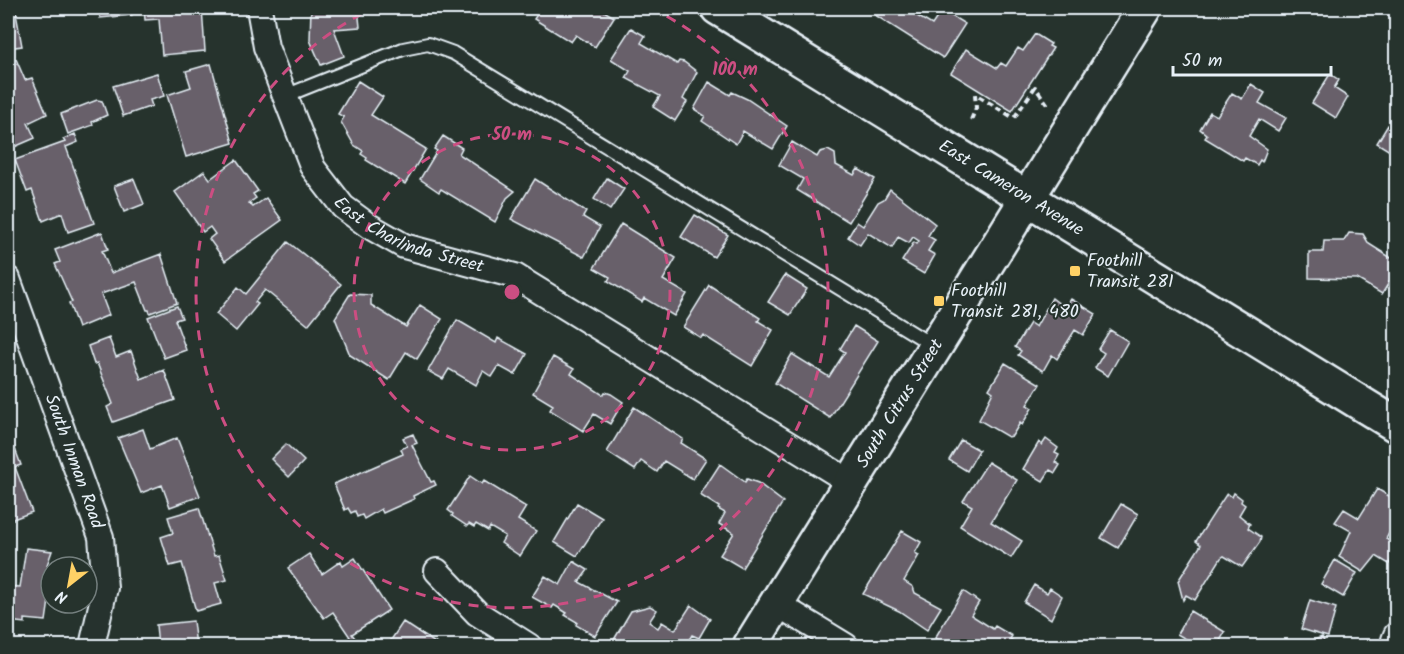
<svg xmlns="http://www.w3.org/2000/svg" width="1404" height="654" font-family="Kalam,sans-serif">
<rect width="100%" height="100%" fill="#26332d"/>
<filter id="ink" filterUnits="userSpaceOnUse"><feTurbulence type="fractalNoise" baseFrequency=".0167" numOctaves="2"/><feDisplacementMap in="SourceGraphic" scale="12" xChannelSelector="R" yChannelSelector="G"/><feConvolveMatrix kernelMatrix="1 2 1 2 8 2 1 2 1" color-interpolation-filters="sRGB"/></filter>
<g filter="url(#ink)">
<!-- building -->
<path fill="#67606a" stroke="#e8f1f8" stroke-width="1.5" d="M 8,8 L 15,8 L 22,46 L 8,48 Z
M 99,8 L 132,8 L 132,15 L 100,18 Z
M 144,8 L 202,8 L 205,51 L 162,55 L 159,19 L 145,20 Z
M 311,8 L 358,8 L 360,27 L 334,29 L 344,56 L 321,65 L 310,40 Z
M 541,8 L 599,8 L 614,17 L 595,47 L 576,35 L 571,42 L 534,19 Z
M 879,8 L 909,8 L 907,10 L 932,25 L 942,10 L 965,24 L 943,58 L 875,15 Z
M 631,28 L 645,36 L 641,43 L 677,64 L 679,61 L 684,62 L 697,72 L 683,99 L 687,102 L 675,121 L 653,107 L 660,96 L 626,78 L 630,71 L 611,59 Z
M 1035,34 L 1051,44 L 1049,46 L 1053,48 L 1012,111 L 951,73 L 966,49 L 997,68 L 1001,63 L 1006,66 L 1018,48 L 1023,51 Z
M 16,59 L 25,80 L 32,78 L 47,114 L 28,123 L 35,138 L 12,148 L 8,137 L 8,62 Z
M 211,64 L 233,143 L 186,157 L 167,95 L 191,87 L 186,71 Z
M 157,73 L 164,96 L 150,100 L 152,106 L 123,116 L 113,86 Z
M 1330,74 L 1339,80 L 1334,88 L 1348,97 L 1336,118 L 1312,103 Z
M 358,81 L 383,97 L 371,115 L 426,149 L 405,184 L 366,160 L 367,158 L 361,154 L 363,151 L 354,145 L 341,122 L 344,117 L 338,114 Z
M 709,82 L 730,95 L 732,92 L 747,99 L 787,126 L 773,149 L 743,131 L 736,144 L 702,121 L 705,116 L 694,109 Z
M 1251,84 L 1265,93 L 1259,103 L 1286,118 L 1278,131 L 1259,119 L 1249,136 L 1267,149 L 1262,162 L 1260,160 L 1257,165 L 1245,158 L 1243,161 L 1205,138 L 1207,135 L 1200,129 L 1210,112 L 1217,116 L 1232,93 L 1242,99 Z
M 97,100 L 102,101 L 107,115 L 92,122 L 93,125 L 68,134 L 61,114 Z
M 1396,112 L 1396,155 L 1377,143 Z
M 75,134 L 78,142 L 66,147 L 94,223 L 68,232 L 62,213 L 43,221 L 32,190 L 27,192 L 15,160 L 65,142 L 63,139 Z
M 443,136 L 462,148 L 459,154 L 515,191 L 507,198 L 495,222 L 441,189 L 439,192 L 420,179 L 437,151 L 434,149 Z
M 792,142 L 817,157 L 820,152 L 828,150 L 835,154 L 836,165 L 854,175 L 858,169 L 875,179 L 849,222 L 797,190 L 803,179 L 779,165 Z
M 236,160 L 258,191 L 253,194 L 256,198 L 249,203 L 253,207 L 266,198 L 282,220 L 225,261 L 209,239 L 215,234 L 210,227 L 203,232 L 175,192 L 204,171 L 210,179 Z
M 607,178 L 624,189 L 610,210 L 594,199 Z
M 134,179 L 144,204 L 124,212 L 114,186 Z
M 535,179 L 586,212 L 583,217 L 600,227 L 584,257 L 511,219 Z
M 890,189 L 935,224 L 928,236 L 935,240 L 928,251 L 935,255 L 924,274 L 902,261 L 914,242 L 917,244 L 919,241 L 913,237 L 909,243 L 898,237 L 892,248 L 868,233 L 860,245 L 848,237 L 857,222 L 863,226 L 878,202 L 884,199 Z
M 695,215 L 728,235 L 714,257 L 681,237 Z
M 621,224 L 676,258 L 663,280 L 687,294 L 674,316 L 644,298 L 642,302 L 608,281 L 610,277 L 594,268 Z
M 102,232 L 108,249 L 102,251 L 111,273 L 161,254 L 177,303 L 150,313 L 149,310 L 147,310 L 136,282 L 101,294 L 109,315 L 78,328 L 69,303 L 72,302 L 55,264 L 60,262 L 55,250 Z
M 1349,233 L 1363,234 L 1369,244 L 1396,261 L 1396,271 L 1382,294 L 1357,279 L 1309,278 L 1309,252 L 1323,252 L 1324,241 L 1344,241 Z
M 288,242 L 341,284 L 308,325 L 265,290 L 255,302 L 258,304 L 236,331 L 216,314 L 238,287 L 246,294 Z
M 785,275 L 807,289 L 790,315 L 768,302 Z
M 709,285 L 760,318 L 758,321 L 773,330 L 752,366 L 703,335 L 701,338 L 683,327 Z
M 350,294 L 371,295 L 371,305 L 406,327 L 420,305 L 442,319 L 417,359 L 406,352 L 389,380 L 350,355 L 335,318 Z
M 1052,298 L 1065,308 L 1071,299 L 1096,314 L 1083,335 L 1075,330 L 1057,359 L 1052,355 L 1043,371 L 1018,355 L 1021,351 L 1015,347 L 1030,323 L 1036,327 Z
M 177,306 L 182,318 L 175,320 L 186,350 L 164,358 L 148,317 Z
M 457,320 L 496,343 L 498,338 L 527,354 L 515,375 L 499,366 L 492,377 L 483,371 L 476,385 L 449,369 L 443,379 L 428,371 Z
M 854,326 L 878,341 L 830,418 L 775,383 L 792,354 L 829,377 L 845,352 L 840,349 Z
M 1110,330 L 1128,341 L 1108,376 L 1095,368 L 1104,353 L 1098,349 Z
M 109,338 L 116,357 L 131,351 L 141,379 L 164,370 L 175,400 L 113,422 L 107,407 L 113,404 L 97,363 L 94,364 L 88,346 Z
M 553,357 L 574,369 L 571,374 L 603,395 L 605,392 L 611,394 L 623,402 L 610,424 L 594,414 L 583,431 L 550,410 L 553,405 L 533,393 Z
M 1005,363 L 1040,384 L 1027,405 L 1032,408 L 1022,425 L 1020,423 L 1012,436 L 1008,437 L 979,420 L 993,392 L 989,389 Z
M 634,407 L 683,439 L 681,443 L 706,459 L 693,479 L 664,461 L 657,472 L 641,461 L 635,470 L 607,452 Z
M 143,429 L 150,449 L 177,438 L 200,496 L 170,507 L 162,485 L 141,493 L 118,438 Z
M 8,430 L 21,465 L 15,467 L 32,512 L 8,521 Z
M 413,434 L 417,443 L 412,445 L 431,482 L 434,481 L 436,485 L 413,496 L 414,499 L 383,513 L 381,509 L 364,519 L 362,515 L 357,517 L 355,511 L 351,513 L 348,508 L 345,510 L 334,484 L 403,454 L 401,449 L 407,446 L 403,438 Z
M 1046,439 L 1058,448 L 1055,453 L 1059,455 L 1055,462 L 1060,465 L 1055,473 L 1050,470 L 1043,481 L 1023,469 L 1039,442 L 1042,445 Z
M 961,440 L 979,450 L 967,471 L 949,460 Z
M 286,444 L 304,461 L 289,477 L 271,459 Z
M 988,462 L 1017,480 L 991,522 L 1022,541 L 1011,558 L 960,526 L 972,506 L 963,501 Z
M 720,464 L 745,482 L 747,479 L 758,483 L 783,502 L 742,568 L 720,555 L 734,533 L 719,524 L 725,513 L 718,509 L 719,507 L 700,495 Z
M 470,476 L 482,484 L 484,481 L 526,507 L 518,520 L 536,531 L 520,556 L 501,543 L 505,536 L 490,527 L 488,531 L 476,524 L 474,527 L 469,524 L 467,526 L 452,516 L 453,514 L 448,510 Z
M 1377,489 L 1396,500 L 1396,520 L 1386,539 L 1396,545 L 1396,552 L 1389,564 L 1376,556 L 1363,572 L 1339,557 L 1351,531 L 1335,522 L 1344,509 L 1359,518 Z
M 1227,493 L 1232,497 L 1234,493 L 1242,499 L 1241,502 L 1245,505 L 1239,515 L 1250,524 L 1248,528 L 1261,537 L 1260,542 L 1242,567 L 1224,556 L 1221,558 L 1195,600 L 1186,595 L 1183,600 L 1178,581 L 1201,545 L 1196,541 Z
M 577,503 L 602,518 L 577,556 L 554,542 Z
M 1121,504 L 1138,514 L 1118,548 L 1101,538 Z
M 199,508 L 214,556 L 219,555 L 227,580 L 215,583 L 221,604 L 196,611 L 182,563 L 170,566 L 161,537 L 173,533 L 168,517 Z
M 902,531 L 921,542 L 915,553 L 919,555 L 904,581 L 913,587 L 915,593 L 941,607 L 927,630 L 899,611 L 863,594 Z
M 26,548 L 52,551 L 47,565 L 51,569 L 51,587 L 46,621 L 25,619 L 25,623 L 8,621 L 8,586 L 20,587 Z
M 309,554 L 322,574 L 341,561 L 343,566 L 355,558 L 389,610 L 352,634 L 357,641 L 350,646 L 343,646 L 341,643 L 350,637 L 333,612 L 324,618 L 288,568 Z
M 1335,560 L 1357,573 L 1343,597 L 1321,584 Z
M 573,561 L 588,570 L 579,582 L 617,602 L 595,636 L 576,625 L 577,622 L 565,615 L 567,613 L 554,605 L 552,608 L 532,597 L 545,576 L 560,585 Z
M 1034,585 L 1047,593 L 1050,588 L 1062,596 L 1051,619 L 1024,602 Z
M 963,591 L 979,602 L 971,615 L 993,629 L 995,626 L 1012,636 L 1010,639 L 1021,646 L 949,646 L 935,638 Z
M 1310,600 L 1336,608 L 1328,637 L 1301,629 Z
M 691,605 L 710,619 L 699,638 L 692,635 L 685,646 L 619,646 L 612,643 L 631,611 L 650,606 L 657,610 L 649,622 L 658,628 L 662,622 L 675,630 Z
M 1190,611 L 1225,632 L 1217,646 L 1198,646 L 1177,634 Z
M 193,621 L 196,646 L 158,646 L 156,625 Z
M 403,622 L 440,646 L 387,646 Z
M 1322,637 L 1326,646 L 1300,646 Z"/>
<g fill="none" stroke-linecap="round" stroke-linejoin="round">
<!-- lane casing -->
<g stroke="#e8f1f8" stroke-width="16">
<path id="lane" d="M 285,96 L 403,49 L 428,44 L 453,53 L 934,346"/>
</g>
<!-- street casing -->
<g stroke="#e8f1f8" stroke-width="28">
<g id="street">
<path id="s1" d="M 259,8 L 266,47 L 313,168 L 343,207 L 369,226 L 404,246 L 515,276 L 850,482"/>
<path id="s2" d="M 8,279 L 101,537 L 105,588 L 92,646"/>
<path d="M 437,571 L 477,613 L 529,646"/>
<path d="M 777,604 L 846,646"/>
<path d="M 1394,640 L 1396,635"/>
</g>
</g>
<!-- secondary casing -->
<g stroke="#e8f1f8" stroke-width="38">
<g id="secondary">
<path id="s3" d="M 718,8 L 1396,425"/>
<path id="s4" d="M 750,646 L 1145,8"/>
</g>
</g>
<!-- path -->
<path stroke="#e8f1f8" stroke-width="4" stroke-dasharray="6 4.5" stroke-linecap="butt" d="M 971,120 L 976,108 L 975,94 L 1014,118 L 1035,87 L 1048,105"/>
<!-- lane -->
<use href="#lane" stroke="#26332d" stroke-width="12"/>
<!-- street -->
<use href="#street" stroke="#26332d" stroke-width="24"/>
<!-- secondary -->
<use href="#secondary" stroke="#26332d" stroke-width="33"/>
</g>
</g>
<!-- distance rings -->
<g fill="none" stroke="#cc4e82" stroke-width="3" stroke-dasharray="10 8">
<circle cx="512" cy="292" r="158"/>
<path d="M651 8A316 316 0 1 1 373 8"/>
</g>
<!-- markers -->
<g fill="#ffd166" stroke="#26332d" stroke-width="2">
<rect x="1069" y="265" width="12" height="12" rx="3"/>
<rect x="933" y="295" width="12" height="12" rx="3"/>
</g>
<g text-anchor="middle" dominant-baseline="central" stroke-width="4.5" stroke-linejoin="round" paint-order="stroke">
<!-- street labels -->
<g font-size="18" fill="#e8f1f8" stroke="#26332d">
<text stroke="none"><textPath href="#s3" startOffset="344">East Cameron Avenue</textPath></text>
<text stroke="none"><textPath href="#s1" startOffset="291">East Charlinda Street</textPath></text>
<text stroke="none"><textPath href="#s4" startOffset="285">South Citrus Street</textPath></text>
<text stroke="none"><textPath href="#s2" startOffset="194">South Inman Road</textPath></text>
</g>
<!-- poi labels -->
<g font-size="18" fill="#e8f1f8" stroke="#26332d" text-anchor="start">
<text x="1087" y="261">Foothill<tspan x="1087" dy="21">Transit 281</tspan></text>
<text x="951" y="291">Foothill<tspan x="951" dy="21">Transit 281, 480</tspan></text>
</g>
</g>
<circle cx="512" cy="292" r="9" fill="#cc4e82" stroke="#26332d" stroke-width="3"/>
<g font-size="18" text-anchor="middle" font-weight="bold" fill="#cc4e82" stroke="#26332d" stroke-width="4.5" stroke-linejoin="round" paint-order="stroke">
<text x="735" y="75">100 m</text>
<text x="512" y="140">50 m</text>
</g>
<!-- margin -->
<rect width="1404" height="654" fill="none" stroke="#26332d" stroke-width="30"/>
<rect x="15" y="15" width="1374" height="624" fill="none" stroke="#e8f1f8" stroke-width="2" filter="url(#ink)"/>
<!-- north arrow -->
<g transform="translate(69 585) rotate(211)"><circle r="28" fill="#26332d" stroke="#747f7e" stroke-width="1.5"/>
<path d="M0-4.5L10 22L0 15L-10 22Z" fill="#ffd166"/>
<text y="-9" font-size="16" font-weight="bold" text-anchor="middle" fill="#e8f1f8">N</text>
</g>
<!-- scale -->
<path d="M1173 66v9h158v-9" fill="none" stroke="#e8f1f8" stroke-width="3"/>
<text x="1182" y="66" font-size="18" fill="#e8f1f8" stroke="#26332d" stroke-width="4.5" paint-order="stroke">50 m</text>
</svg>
